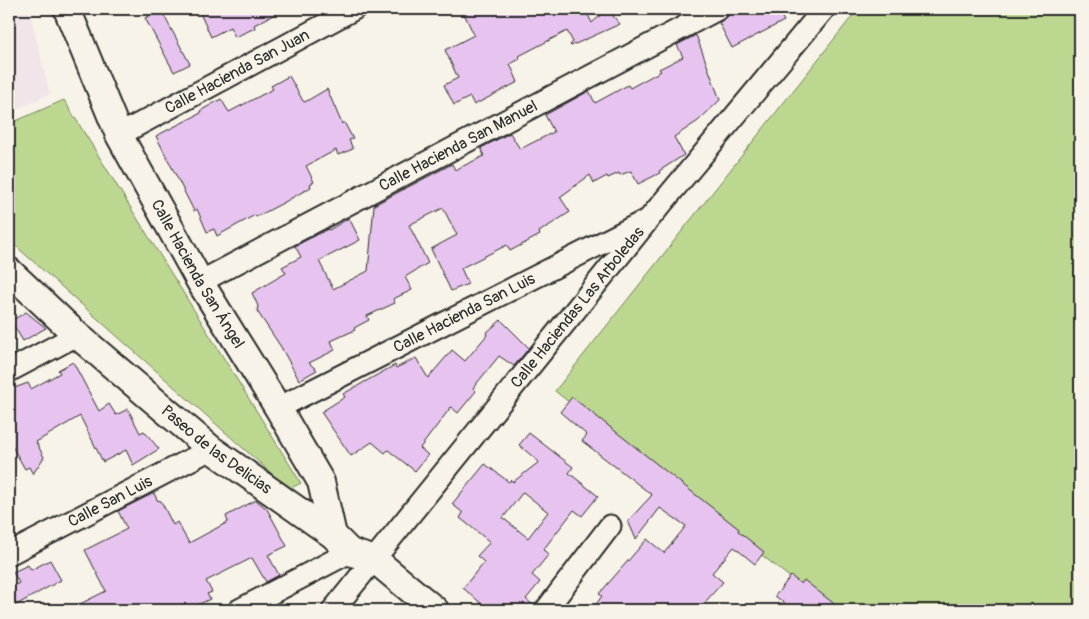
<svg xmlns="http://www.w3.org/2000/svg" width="1089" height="619" font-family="Pangolin,sans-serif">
<rect width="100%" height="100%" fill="#f7f3e8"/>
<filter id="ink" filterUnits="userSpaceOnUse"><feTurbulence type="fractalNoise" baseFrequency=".02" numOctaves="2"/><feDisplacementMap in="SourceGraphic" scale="10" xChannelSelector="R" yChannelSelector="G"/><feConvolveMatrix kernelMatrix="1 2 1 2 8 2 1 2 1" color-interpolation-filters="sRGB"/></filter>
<g filter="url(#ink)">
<!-- built -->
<path fill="#f2e5ea" d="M 9,9 L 29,9 L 50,94 L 9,113 Z"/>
<!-- green -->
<path fill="#bcd890" stroke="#74825e" d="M 858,9 L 1080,9 L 1080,610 L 831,610 L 555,391 Z
M 64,100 L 301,483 L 289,489 L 9,240 L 9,124 Z"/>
<!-- building -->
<path fill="#e7c3ef" stroke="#2b2b2b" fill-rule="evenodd" d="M 198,9 L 285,9 L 254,25 L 255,28 L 235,37 L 230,27 L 211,37 Z
M 462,9 L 585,9 L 592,23 L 607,9 L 620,24 L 571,46 L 570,45 L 573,42 L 567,31 L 519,56 L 520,59 L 510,64 L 518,82 L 474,105 L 470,97 L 454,105 L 444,85 L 458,78 L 445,50 L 474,35 Z
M 737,9 L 777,9 L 784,21 L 732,48 L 719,23 L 728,16 L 730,12 Z
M 161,10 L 190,64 L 174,72 L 145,18 Z
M 696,35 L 720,100 L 698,121 L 674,137 L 684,155 L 659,171 L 660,173 L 638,184 L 631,171 L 620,175 L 619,173 L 608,178 L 607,176 L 594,183 L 590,175 L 560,197 L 570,212 L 539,232 L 540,235 L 510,251 L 507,245 L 461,268 L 468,284 L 451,291 L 431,249 L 457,235 L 443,208 L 409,225 L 428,263 L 405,277 L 412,290 L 393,299 L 395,303 L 367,316 L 369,320 L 354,328 L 355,330 L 331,341 L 335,350 L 309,363 L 317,370 L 299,380 L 281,347 L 257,311 L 258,306 L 252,293 L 286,273 L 282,267 L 301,257 L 295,246 L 328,229 L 329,230 L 349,218 L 360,240 L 319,261 L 333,289 L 368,271 L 374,205 L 452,164 L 455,170 L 484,156 L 481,148 L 510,133 L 520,149 L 554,132 L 545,115 L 589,91 L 595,103 L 628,85 L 630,88 L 661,71 L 659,69 L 683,57 L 677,45 Z
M 289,76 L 303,101 L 305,102 L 327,89 L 342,124 L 344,122 L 353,139 L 349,140 L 353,149 L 338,155 L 336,150 L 306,166 L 314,182 L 310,184 L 311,187 L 283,203 L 256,217 L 255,215 L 217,236 L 214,229 L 207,232 L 197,209 L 194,211 L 156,136 L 201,113 L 200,111 L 221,99 L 229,112 L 273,89 L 271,86 Z
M 26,312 L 46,328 L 23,341 L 11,321 Z
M 501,320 L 529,348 L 514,366 L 499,356 L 473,388 L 476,391 L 458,413 L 451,407 L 420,448 L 428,455 L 415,471 L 388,450 L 385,453 L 372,442 L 351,456 L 321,412 L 345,397 L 343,394 L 395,365 L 396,368 L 416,358 L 428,378 L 452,350 L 465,361 L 487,335 L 486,333 Z
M 73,362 L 99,411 L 109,404 L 116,415 L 128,409 L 140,433 L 144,431 L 159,449 L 133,465 L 126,450 L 103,462 L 80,416 L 36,442 L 44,457 L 33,474 L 29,467 L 25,469 L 9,441 L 9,390 L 28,383 L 31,389 L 60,373 L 58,370 Z
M 572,397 L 739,529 L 738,531 L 764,552 L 755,564 L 734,547 L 712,573 L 723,582 L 698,610 L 592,610 L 602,596 L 599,594 L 647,539 L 664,553 L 686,526 L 660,508 L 636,539 L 628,521 L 652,495 L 582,441 L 587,435 L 560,412 Z
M 529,433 L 573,467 L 569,473 L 598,496 L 582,516 L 574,510 L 543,550 L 549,554 L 532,575 L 540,582 L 526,599 L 534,606 L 534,610 L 489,610 L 463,588 L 484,562 L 477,556 L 490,542 L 460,518 L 463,513 L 452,504 L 485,464 L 509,482 L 511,480 L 513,482 L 539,462 L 519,445 ZM 523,492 L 548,512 L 528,538 L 503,518 Z
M 154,493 L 157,500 L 161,501 L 173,525 L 177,522 L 189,543 L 228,522 L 226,516 L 256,500 L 267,509 L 287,546 L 268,555 L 279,575 L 266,582 L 252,558 L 206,581 L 212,592 L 207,594 L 210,599 L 187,610 L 68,610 L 106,591 L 85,550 L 127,529 L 118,511 Z
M 50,560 L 61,580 L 9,609 L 9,588 L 19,583 L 13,572 L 28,565 L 31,570 Z
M 791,576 L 801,584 L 804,580 L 842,610 L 794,610 L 775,596 Z"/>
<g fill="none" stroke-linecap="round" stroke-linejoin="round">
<!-- minor casing -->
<g stroke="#2b2b2b" stroke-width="25">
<g id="minor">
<path id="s1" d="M 119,135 L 354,9"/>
<path id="s2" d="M 200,282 L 718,9"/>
<path d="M 9,371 L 77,335"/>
<path id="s3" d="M 278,408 L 643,222"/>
<path id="s4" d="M 9,554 L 211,449"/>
<path d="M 239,610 L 350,552"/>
<path id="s5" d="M 333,610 L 649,219 L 824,9"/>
<path d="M 546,610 L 610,526"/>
</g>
</g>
<!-- tertiary casing -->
<g stroke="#2b2b2b" stroke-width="30">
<g id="tertiary">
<path id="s6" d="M 67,9 L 119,135 L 200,282 L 278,408 L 321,482 L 333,535"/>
<path id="s7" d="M 9,271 L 77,335 L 211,449 L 333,535 L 350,552 L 375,560 L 435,610"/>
</g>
</g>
<!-- minor -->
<use href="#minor" stroke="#f7f3e8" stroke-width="21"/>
<!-- tertiary -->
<use href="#tertiary" stroke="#f7f3e8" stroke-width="26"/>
</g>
</g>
<g text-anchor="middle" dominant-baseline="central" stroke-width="4" stroke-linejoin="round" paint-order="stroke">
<!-- street labels -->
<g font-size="16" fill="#2b2b2b" stroke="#f7f3e8">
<text stroke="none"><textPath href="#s1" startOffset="134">Calle Hacienda San Juan</textPath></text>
<text stroke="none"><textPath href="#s2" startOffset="292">Calle Hacienda San Manuel</textPath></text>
<text stroke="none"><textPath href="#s6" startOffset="296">Calle Hacienda San Ángel</textPath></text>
<text stroke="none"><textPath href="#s5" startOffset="389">Calle Haciendas Las Arboledas</textPath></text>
<text stroke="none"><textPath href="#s3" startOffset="209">Calle Hacienda San Luis</textPath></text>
<text stroke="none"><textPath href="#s7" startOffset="274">Paseo de las Delicias</textPath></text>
<text stroke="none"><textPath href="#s4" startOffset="114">Calle San Luis</textPath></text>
</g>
</g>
<!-- margin -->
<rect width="1089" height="619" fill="none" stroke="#f7f3e8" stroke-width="30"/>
<rect x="15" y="15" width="1059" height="589" fill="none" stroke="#2b2b2b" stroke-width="2" filter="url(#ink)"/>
</svg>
